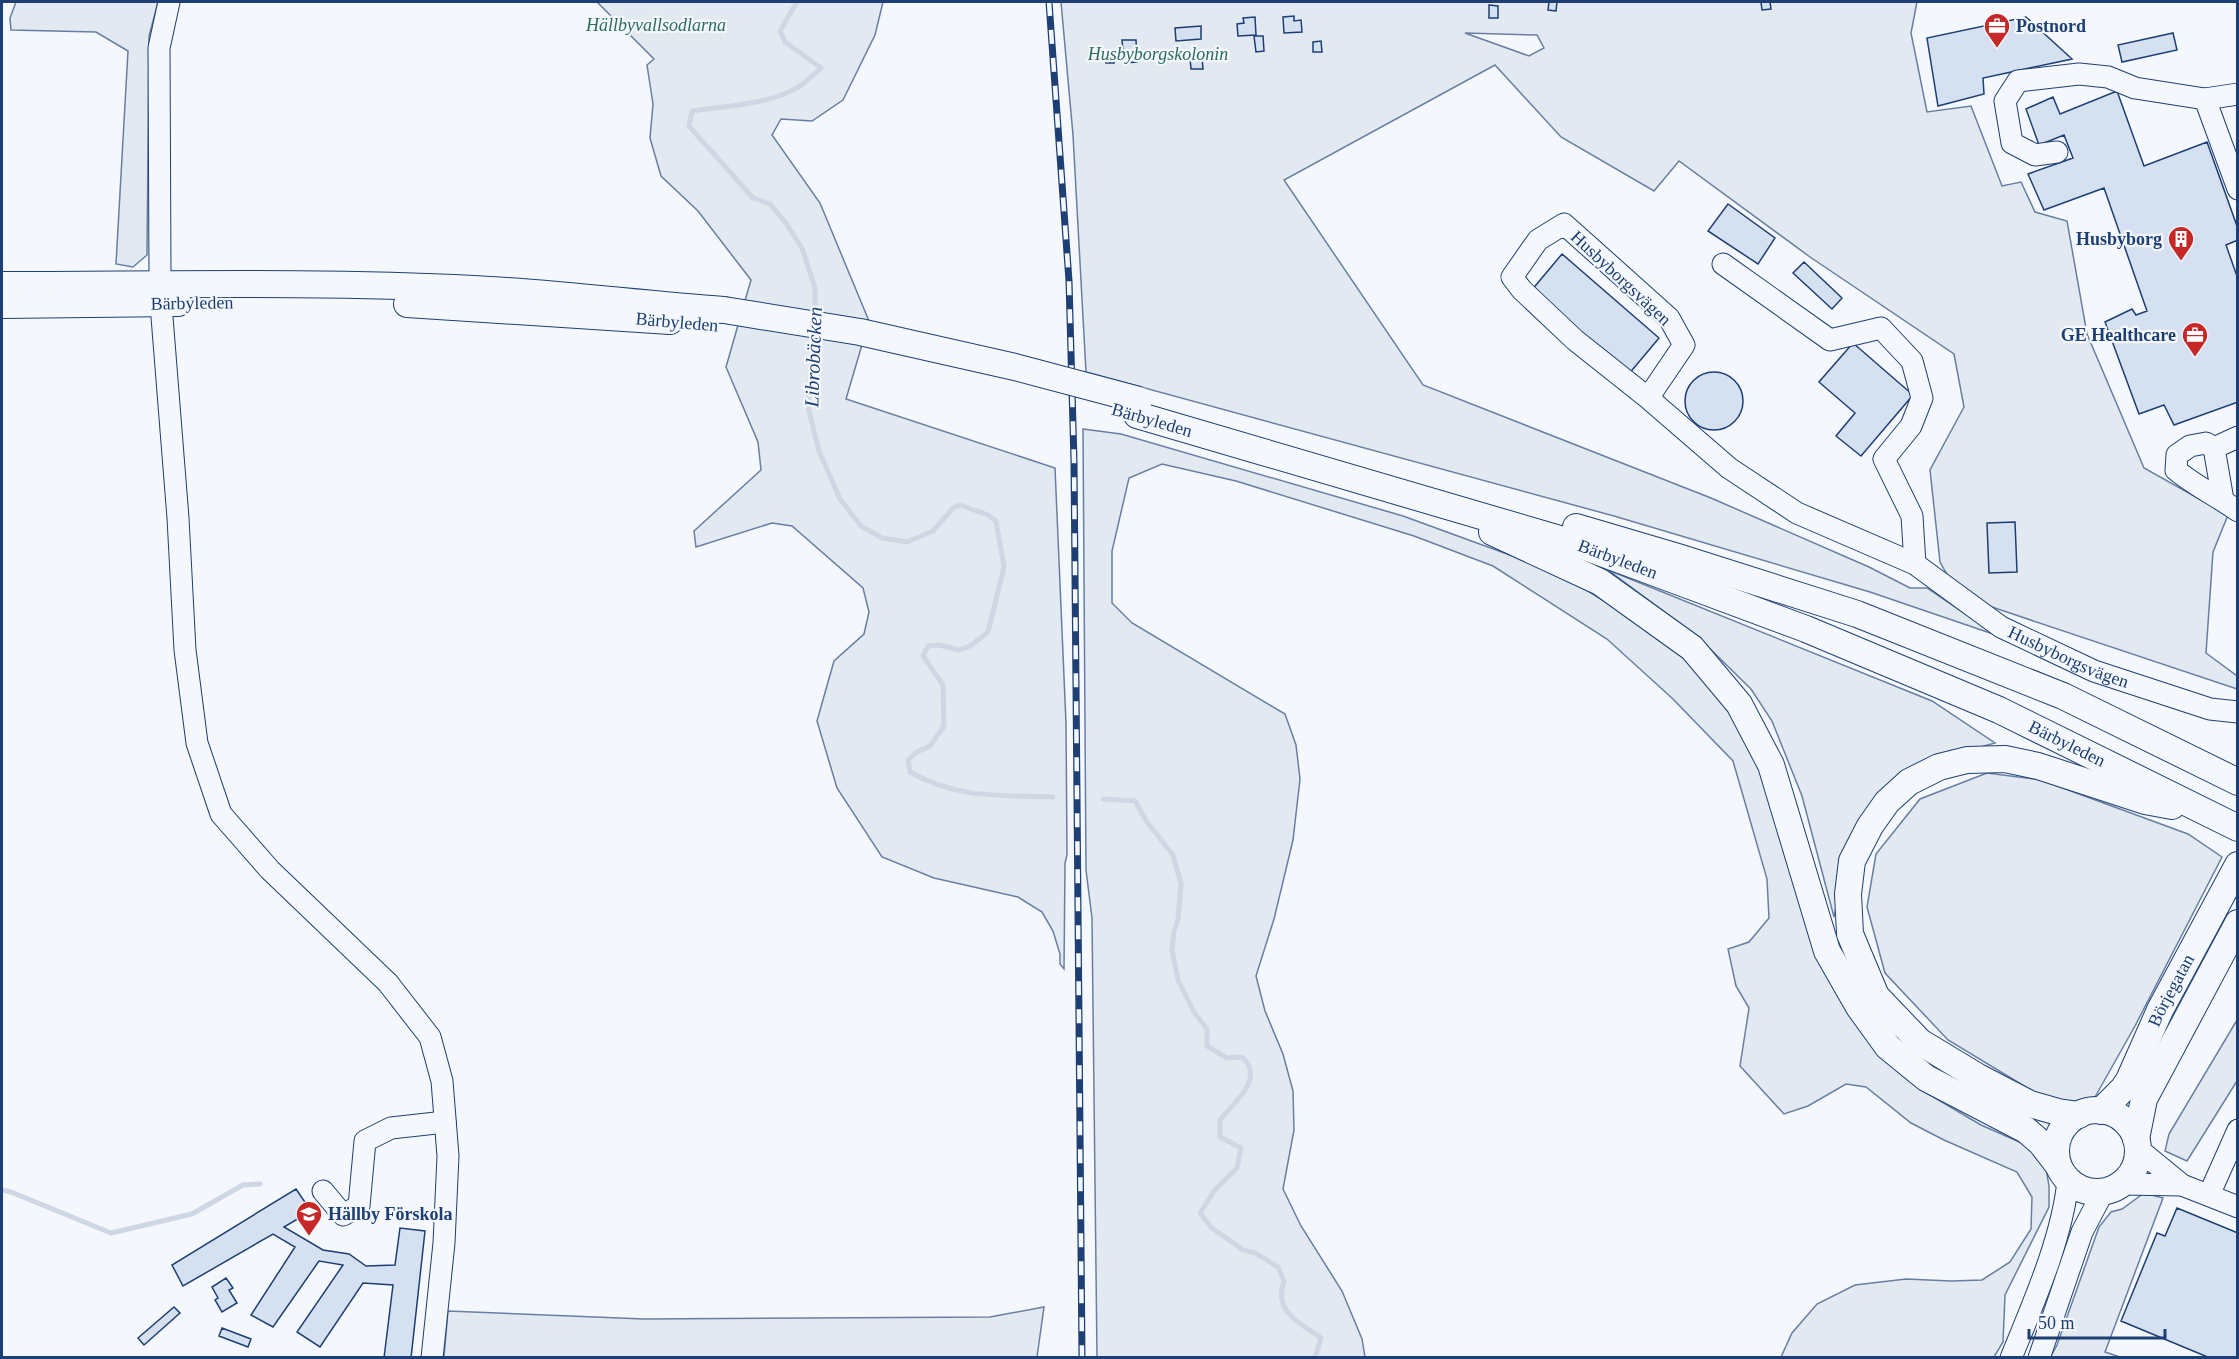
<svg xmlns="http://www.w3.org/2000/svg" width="2239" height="1359" font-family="Georgia,serif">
<rect width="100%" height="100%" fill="#f4f7fb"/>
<!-- green -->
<path fill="#e3e9f0" stroke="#687fa3" stroke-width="1.5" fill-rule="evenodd" d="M 16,2 L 158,2 L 149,36 L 147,255 L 133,267 L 116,264 L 128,51 L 96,32 L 11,30 L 10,18 Z
M 597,2 L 883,2 L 875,35 L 843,100 L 812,121 L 781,119 L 772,135 L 820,203 L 869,321 L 846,399 L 1055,468 L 1066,723 L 1067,855 L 1065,863 L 1064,969 L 1060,964 L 1060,954 L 1053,931 L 1042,912 L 1018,897 L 934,878 L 882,857 L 837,788 L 817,721 L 834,661 L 864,634 L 869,612 L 863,588 L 792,526 L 772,523 L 696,547 L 694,531 L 761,470 L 758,442 L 726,367 L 751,280 L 698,211 L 661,176 L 650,138 L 653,104 L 647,65 L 654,59 Z
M 1061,2 L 1917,2 L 1911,33 L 1927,112 L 1971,106 L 2002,186 L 2021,182 L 2035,212 L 2067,221 L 2087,334 L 2144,468 L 2228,515 L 2213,552 L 2206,653 L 2237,676 L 2237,689 L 1959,596 L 1940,562 L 1930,470 L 1964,407 L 1954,354 L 1810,257 L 1679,161 L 1654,191 L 1561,137 L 1495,65 L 1284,180 L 1423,385 L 1711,498 L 1869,567 L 1910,588 L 1927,588 L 1996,635 L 1870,592 L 1614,516 L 1086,372 L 1073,135 ZM 1465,33 L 1537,35 L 1544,48 L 1529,56 Z
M 1083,429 L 1121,434 L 1403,516 L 1518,558 L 1583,588 L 1627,615 L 1690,658 L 1746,736 L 1887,1059 L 1928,1094 L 1981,1125 L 2033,1148 L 2044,1157 L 2049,1186 L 2049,1207 L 2005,1295 L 2003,1342 L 1994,1357 L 1781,1357 L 1792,1333 L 1817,1304 L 1855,1285 L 1906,1279 L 1951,1281 L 1982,1280 L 2010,1262 L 2031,1229 L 2032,1197 L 2017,1172 L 1944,1140 L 1911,1123 L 1866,1087 L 1846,1084 L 1808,1106 L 1784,1114 L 1740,1066 L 1749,1008 L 1736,986 L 1728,949 L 1749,942 L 1769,918 L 1767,879 L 1733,761 L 1673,699 L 1607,639 L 1493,566 L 1414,536 L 1236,481 L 1162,464 L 1129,478 L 1112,551 L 1112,603 L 1132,623 L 1285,714 L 1296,745 L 1300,779 L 1293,840 L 1274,919 L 1256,976 L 1265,1011 L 1283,1054 L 1293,1091 L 1294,1130 L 1283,1189 L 1301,1226 L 1342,1291 L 1362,1339 L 1365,1357 L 1097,1357 L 1092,918 L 1086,870 Z
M 1608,570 L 1932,701 L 1995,743 L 1919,764 L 1849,844 L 1834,917 L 1802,796 L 1772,721 L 1751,689 L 1697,636 Z
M 1987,773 L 2041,780 L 2188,834 L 2222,857 L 2135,1026 L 2095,1097 L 2074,1105 L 2034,1092 L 1948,1040 L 1885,973 L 1867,907 L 1876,854 L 1920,799 Z
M 2237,1020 L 2237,1081 L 2187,1161 L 2165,1151 L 2169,1134 Z
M 2144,1193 L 2163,1198 L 2105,1352 L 2120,1357 L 2050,1358 L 2057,1345 L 2099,1227 L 2111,1212 L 2122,1209 Z
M 1044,1307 L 1037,1357 L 444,1357 L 448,1311 L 644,1319 L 990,1317 Z"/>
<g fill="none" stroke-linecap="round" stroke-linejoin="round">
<!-- stream -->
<path stroke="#cfd7e4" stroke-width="5" d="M 797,2 L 780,31 L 785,42 L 821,68 C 812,76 803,86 791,91 C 761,105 725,106 692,111 L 689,126 L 753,198 L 770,204 L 786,223 L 802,248 L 815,288 L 815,316
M 814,331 L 808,407 L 819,451 L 840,499 L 861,526 L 882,538 L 907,542 L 933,531 L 953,508 L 960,505 L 988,515 L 996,521 L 1004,567 L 988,632 L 970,646 L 959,650 L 939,645 L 928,646 L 923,656 L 943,685 L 944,726 L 930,746 L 917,752 L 908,760 L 910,772 C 958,799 1000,795 1053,797
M 1103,799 L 1135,801 L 1147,822 L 1173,855 L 1181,884 L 1178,920 L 1174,931 L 1172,950 L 1178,980 L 1194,1012 L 1207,1029 L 1207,1046 L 1227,1058 L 1242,1057 C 1266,1079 1234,1102 1220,1120 L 1220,1137 L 1241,1148 L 1237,1168 L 1214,1191 L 1200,1213 L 1212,1228 L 1243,1250 L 1255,1253 L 1278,1267 L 1284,1281 C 1273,1312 1300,1323 1321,1338 L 1315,1358
M 2,1190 L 11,1192 L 111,1233 L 192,1214 L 243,1185 L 260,1184"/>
</g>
<!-- building -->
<path fill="#d5e0f0" stroke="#1d3f73" stroke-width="1.5" d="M 1549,2 L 1557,2 L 1556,11 L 1548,10 Z
M 1761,2 L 1770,2 L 1771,9 L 1762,10 Z
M 1489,5 L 1498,6 L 1498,18 L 1489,18 Z
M 1294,16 L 1294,21 L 1301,20 L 1302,32 L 1284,33 L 1283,17 Z
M 1255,17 L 1256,35 L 1238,36 L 1237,24 L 1244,23 L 1243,18 Z
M 2026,17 L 2072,59 L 1983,78 L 1984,94 L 1938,106 L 1927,38 Z
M 1201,26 L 1201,39 L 1176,41 L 1175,28 Z
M 2173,33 L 2177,50 L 2122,62 L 2118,45 Z
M 1254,36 L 1263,36 L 1264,51 L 1256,52 Z
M 1122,40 L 1136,40 L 1137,62 L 1124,63 Z
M 1321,41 L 1322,52 L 1313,52 L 1313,42 Z
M 1105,51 L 1113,51 L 1114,63 L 1106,63 Z
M 1190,58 L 1202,58 L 1203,69 L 1191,69 Z
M 2117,91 L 2144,166 L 2207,142 L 2238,229 L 2238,240 L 2226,245 L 2238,279 L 2238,402 L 2174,425 L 2164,405 L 2139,414 L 2105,322 L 2132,309 L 2136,315 L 2147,311 L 2104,188 L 2044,210 L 2028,174 L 2073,158 L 2064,135 L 2039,145 L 2026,109 L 2053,97 L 2060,114 Z
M 1728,204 L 1775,238 L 1758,264 L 1708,231 Z
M 1562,254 L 1659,338 L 1628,375 L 1531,291 Z
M 1804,262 L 1842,298 L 1832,309 L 1793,273 Z
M 1853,343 L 1913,395 L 1861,456 L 1836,436 L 1855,413 L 1819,382 Z
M1685 401a29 29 0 1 1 58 0a29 29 0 1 1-58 0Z
M 2015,522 L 2017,572 L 1989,573 L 1987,523 Z
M 296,1189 L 311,1211 L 284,1227 L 323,1250 L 349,1254 L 366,1266 L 395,1265 L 400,1228 L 425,1231 L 411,1358 L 384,1358 L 393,1285 L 363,1283 L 320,1347 L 297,1332 L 343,1265 L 319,1261 L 273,1327 L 251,1315 L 295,1247 L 273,1234 L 183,1286 L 172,1265 Z
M 2177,1208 L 2238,1233 L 2238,1358 L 2210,1358 L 2121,1321 L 2157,1233 L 2165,1236 Z
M 226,1278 L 233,1288 L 229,1290 L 237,1303 L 222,1312 L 215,1300 L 218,1298 L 212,1287 Z
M 174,1307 L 180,1313 L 144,1345 L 138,1338 Z
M 222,1328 L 251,1339 L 248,1347 L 219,1336 Z"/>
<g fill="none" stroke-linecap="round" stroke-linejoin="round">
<!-- minor casing -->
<g stroke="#1d3f73" stroke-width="23">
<g id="minor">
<path d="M 2205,99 L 2238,189"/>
<path d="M 2057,152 L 2035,155 L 2012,143 L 2005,101 L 2018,81 L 2079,74 L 2108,77 L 2135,88 L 2205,99 L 2238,94"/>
<path d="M 1723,264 L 1830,340 L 1881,328 L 1912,361 L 1922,398 L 1911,426 L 1884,459 L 1912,516 L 1915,564"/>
<path d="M 160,274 L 159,48 L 169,2"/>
<path d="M 162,317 L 178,518 L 185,650 L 197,743 L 221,814 L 270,870 L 388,983 L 430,1037 L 442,1081 L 448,1156 L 444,1243 L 432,1358"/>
<path id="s1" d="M 1648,398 L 1684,345 L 1669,318 L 1564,224 L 1538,240 L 1512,277 L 1522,290 L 1575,340 L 1648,398 L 1729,468 L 1797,513 L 1915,564 L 2001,627 L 2094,671 L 2210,709 L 2238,712"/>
<path d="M 2214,448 L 2238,437"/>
<path d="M 2223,500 L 2214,448 L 2206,443 L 2190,446 L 2177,455 L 2176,470 C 2195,486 2217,496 2238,511"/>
<path d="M 2138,1149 L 2182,1185 L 2238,1207"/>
<path d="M 2121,1184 L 2182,1185"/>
<path d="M 323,1191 L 343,1215 L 359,1206 L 365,1141 L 391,1128 L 445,1122"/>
<path d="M 2209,1195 L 2238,1130"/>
<path d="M 2011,1358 C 2033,1304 2062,1239 2068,1181"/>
<path d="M 2039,1358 L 2082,1232 L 2103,1192"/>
</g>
</g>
<!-- major casing -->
<g stroke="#1d3f73" stroke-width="28">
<g id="major">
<path d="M 2,285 C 159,285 317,281 474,289 C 558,293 640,304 724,310"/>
<path d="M 407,304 L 670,321"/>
<path d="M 2,305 L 178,303"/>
<path id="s2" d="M 1137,415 L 1580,545 L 1806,629 L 1999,710 L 2238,828"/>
<path d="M 1576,527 L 1681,558 L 1857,614 L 2063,696 L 2238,782"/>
<path d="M 1492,532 L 1600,582 L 1692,648 L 1739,704 L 1771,765 L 1827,951 L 1859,1007 L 1888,1047 L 1926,1078 L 2026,1130 L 2041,1143 L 2058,1165"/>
<circle cx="2097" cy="1151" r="41"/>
<path id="s3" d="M 2101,1111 L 2123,1089 L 2129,1080 L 2160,1010 L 2238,865"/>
<path d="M 2079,1115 L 2058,1112 L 2030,1104 L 1978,1077 L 1920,1042 L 1876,996 L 1850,934 L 1848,894 L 1852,861 L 1870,826 L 1887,802 L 1909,782 L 1939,767 L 1967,760 L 2005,759 L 2038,766 L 2145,801 L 2172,806"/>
<path d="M 2136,1139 L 2144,1099 L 2238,923"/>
</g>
</g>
<!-- minor -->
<use href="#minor" stroke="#f4f7fb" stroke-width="21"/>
<!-- major -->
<use href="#major" stroke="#f4f7fb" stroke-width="26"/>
<!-- rail casing -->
<g stroke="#1d3f73" stroke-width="7">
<path id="rail" d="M 1049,2 L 1069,281 L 1074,462 L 1082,1358"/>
</g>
<!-- rail -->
<use href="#rail" stroke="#f4f7fb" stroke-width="4.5" stroke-dasharray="14" stroke-linecap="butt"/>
<!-- major-bridge casing -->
<g stroke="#1d3f73" stroke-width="28" stroke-linecap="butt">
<path id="major-bridge" d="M 724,310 L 860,332 L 1015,367 L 1139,400"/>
</g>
<!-- major-bridge -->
<use href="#major-bridge" stroke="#f4f7fb" stroke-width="26"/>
</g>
<!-- icons -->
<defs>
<g id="office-pin" transform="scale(1.35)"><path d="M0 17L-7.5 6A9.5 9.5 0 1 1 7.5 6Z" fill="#c62828" stroke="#f4f7fb"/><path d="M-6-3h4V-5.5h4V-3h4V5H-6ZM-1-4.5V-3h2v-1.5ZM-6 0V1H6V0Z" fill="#fff"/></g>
<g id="building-pin" transform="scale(1.35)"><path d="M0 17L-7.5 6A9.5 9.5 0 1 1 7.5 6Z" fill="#c62828" stroke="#f4f7fb"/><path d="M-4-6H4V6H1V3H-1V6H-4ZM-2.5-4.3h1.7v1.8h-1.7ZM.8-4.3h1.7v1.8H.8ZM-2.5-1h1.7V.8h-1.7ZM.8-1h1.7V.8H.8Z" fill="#fff"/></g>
<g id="school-pin" transform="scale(1.35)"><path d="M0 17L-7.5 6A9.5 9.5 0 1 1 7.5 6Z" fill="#c62828" stroke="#f4f7fb"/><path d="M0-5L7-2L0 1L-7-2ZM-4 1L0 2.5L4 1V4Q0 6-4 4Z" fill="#fff"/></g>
</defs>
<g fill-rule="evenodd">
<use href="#office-pin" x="1997" y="26"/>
<use href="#building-pin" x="2181" y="239"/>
<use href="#office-pin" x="2195" y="335"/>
<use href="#school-pin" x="309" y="1214"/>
</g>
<g text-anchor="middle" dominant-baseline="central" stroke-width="4.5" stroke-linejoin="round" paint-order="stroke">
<!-- park labels -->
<g font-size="18" font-style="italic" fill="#2c6c60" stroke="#f4f7fb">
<text x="656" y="25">Hällbyvallsodlarna</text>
<text x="1158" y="54">Husbyborgskolonin</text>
</g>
<!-- poi labels -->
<g font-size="18" font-weight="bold" fill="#1d3f73" stroke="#f4f7fb" text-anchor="start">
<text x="2016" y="26">Postnord</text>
<text x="2162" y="239" text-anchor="end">Husbyborg</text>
<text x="2176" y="335" text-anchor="end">GE Healthcare</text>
<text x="328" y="1214">Hällby Förskola</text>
</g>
<!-- street labels -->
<g font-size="18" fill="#1d3f73" stroke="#f4f7fb">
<text transform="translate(1621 278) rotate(43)">Husbyborgsvägen</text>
<text transform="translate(192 303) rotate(-1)">Bärbyleden</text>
<text transform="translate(677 322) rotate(5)">Bärbyleden</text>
<text transform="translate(1152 420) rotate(16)">Bärbyleden</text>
<text stroke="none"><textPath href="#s2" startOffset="502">Bärbyleden</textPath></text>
<text stroke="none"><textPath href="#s1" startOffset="992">Husbyborgsvägen</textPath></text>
<text stroke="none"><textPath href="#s2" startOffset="988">Bärbyleden</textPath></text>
<text stroke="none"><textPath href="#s3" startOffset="141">Börjegatan</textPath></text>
</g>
<!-- water labels -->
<g font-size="20" font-style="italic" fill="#1d3f73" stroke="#f4f7fb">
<text transform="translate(813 357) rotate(-88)">Librobäcken</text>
</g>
</g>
<!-- border -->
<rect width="2239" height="1359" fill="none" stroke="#1d3f73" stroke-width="6"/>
<!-- scale -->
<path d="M2029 1329v9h136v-9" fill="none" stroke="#1d3f73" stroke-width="3"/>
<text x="2038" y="1329" font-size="18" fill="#1d3f73" stroke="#f4f7fb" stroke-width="4.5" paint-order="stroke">50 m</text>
</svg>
